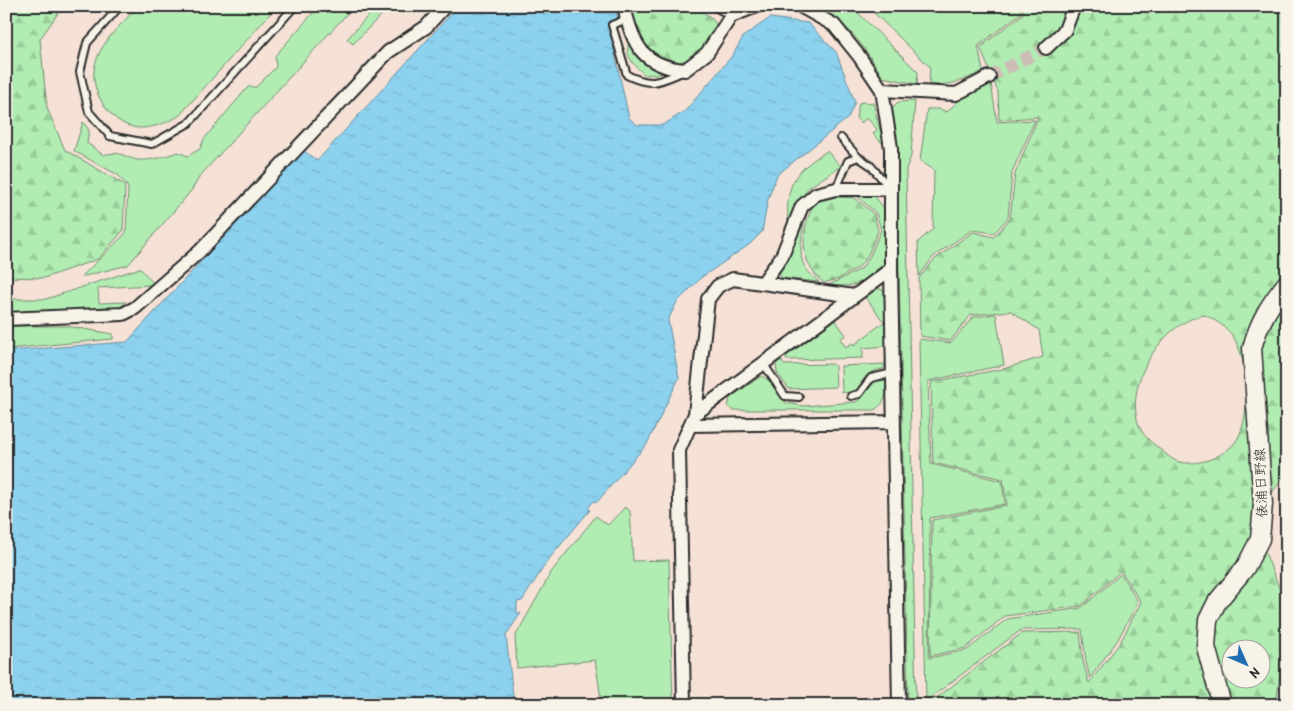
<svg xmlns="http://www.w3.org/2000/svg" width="1293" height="711" font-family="'Patrick Hand','Klee One',sans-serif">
<defs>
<pattern id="forest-firs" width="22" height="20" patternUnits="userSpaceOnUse" patternTransform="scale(1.25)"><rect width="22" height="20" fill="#b1ecb2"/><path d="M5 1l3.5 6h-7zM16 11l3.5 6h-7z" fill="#98cb99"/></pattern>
<pattern id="water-ripples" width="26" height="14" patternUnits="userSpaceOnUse" patternTransform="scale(1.25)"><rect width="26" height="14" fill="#8cd1ee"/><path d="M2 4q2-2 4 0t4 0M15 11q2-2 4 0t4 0" fill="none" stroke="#79b4cc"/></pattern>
</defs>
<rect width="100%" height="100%" fill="#f5e1d6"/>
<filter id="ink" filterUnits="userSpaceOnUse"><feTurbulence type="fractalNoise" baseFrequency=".02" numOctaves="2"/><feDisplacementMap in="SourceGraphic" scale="10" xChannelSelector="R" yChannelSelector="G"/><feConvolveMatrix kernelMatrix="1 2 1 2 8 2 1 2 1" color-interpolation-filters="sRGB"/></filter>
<g filter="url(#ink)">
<!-- green -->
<path fill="#b1ecb2" stroke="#6e8c6e" d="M 138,6 L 277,6 L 179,116 C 166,123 156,127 142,128 C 113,129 88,92 95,65 C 101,41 122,24 138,6 Z
M 319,6 L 354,6 L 200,176 L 191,191 L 128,265 L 81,277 L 126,233 L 128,187 L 118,175 L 74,151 L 83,122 L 89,130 L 87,143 L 103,155 C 122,150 122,157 138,160 C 152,161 165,156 178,152 L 188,156 L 200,149 L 204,139 L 248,87 L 256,87 L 276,67 L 275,56 Z
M 377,6 L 390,6 L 353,44 L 347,39 Z
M 815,6 L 851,6 L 918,72 L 917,84 L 882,77 C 866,48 846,20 815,6 Z
M 867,6 L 1020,6 L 1021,13 L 978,46 L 983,71 C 965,80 949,87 929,84 L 930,67 Z
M 630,41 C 640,55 648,70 667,73 L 645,75 C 635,66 622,55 630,41 Z
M 991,83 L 997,122 L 1035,120 L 1012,172 L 1008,218 L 994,233 L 972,230 L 934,256 L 919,276 L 918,242 L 933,229 L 934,170 L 920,161 L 927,109 L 939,109 L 947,112 L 959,100 Z
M 915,101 L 911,156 L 906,169 L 916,705 L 908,705 L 897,173 L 897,135 L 892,108 L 898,102 Z
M 863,102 L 873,103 L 884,145 L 873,134 L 877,129 L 867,118 L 861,123 L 856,118 L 859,103 Z
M 827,151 L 841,166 L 808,188 L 788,228 C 786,186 790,174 827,151 Z
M 873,194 L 884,208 L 885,262 C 863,283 860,288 829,285 L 861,269 L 870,256 L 881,230 L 876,213 L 857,196 Z
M 809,208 C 803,222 799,245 802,260 C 804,269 813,277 819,282 L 782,278 L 779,274 L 794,246 L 798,225 Z
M 140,268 L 153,283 L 151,285 L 98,288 L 99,303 L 126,302 L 120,307 L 106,310 L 6,314 L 6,299 L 46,299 Z
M 876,288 L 883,290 L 885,293 L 886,346 L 863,348 L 863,358 L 787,360 L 785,357 L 835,320 L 846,335 L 840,339 L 846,347 L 852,343 L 854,345 L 884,322 L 865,297 Z
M 996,314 L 1004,365 L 928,381 L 931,464 L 1002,481 L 1005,504 L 930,518 L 929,658 L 967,650 L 1007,619 L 1081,608 L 1121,574 L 1138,602 L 1117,641 L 1090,678 L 1086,662 L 1082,629 L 1021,630 L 926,701 L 919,339 L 951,343 L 973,317 Z
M 7,326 L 66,326 L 113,334 L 113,339 L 6,349 Z
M 781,360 L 784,365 L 833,364 L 835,367 L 836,387 L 789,389 L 777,373 L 776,364 Z
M 886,364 L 883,369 C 867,371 864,378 857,390 L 850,393 L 842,392 L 841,366 Z
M 761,376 L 769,380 L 786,403 L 804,406 L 856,402 C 866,395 870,384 880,379 L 886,382 C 886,396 886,403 874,410 L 733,410 L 728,407 L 730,398 Z
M 625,507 L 630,511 L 633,561 L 669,560 L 673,705 L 602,705 L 595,660 L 517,668 L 515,637 L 552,571 L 596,516 L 608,525 Z"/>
<!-- forest -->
<path fill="url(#forest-firs)" stroke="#6e8c6e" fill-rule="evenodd" d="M 6,6 L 63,6 L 40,39 L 47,108 L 65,150 L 125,185 L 123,231 L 98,259 L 44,278 L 6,277 Z
M 631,6 C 658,6 701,0 716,24 C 706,56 669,81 644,46 C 636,35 634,20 631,6 Z
M 1023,6 L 1287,6 L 1287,473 L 1270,495 L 1259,537 L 1284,600 L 1283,652 L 1276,705 L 927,705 L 1022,633 L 1080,632 L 1083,661 L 1089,683 L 1120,643 L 1141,602 L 1121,571 L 1081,606 L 1005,616 L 966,648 L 930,656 L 932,520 L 1007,505 L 1003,479 L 933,463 L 931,382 L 1003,369 L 1043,357 L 1039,330 L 1011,311 L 971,315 L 950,341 L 920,336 L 919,278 L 936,258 L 973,232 L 994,237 L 1010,219 L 1015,174 L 1038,117 L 999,120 L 998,92 L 980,47 L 1023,14 ZM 1205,315 C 1215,320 1225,326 1232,335 C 1249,359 1251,413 1238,438 C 1232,449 1218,457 1208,460 C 1198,463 1184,465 1174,460 C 1170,458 1166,454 1162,451 C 1155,445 1145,438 1141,430 C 1120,388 1162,321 1205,315 ZM 1230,648 L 1260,648 L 1260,678 L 1230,678 Z
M 836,197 L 855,198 L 874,214 L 878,231 L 868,255 L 859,267 L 838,279 L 824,283 C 798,263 800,229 815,202 Z"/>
<!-- water -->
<path fill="url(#water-ripples)" stroke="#658fa0" d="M 458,6 L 615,6 L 618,20 L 608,23 L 629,118 L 637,125 L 663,125 L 685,111 L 732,56 L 744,36 L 770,18 L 808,23 L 836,52 L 855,102 L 848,118 L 777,175 L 768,199 L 762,232 L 750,244 L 702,277 L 677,302 L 668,320 L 679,378 L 647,444 L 597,502 L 594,501 L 588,508 L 590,510 L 548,560 L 522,601 L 517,602 L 517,613 L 521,613 L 506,635 L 514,705 L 6,705 L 6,351 L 127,342 L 303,150 L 317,161 Z"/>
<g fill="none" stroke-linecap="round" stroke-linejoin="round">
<!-- minor-tunnel -->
<path stroke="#cdbdb4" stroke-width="12" stroke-dasharray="12 6" stroke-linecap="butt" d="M 989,77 L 1046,48"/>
<!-- service casing -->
<g stroke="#2b2b2b" stroke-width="10">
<path id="service" d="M 120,6 L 87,43 L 80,72 L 89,112 L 110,136 L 152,144 L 189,123 L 295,6
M 713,6 L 731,16
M 627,19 L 612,25 L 627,75 C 651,87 659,82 682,72
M 841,138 L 858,157
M 836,189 L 848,161 L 858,157 L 870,165 L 890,188
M 763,363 L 785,396 L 799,397
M 851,396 L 859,394 L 871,378 L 893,373"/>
</g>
<!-- minor casing -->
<g stroke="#2b2b2b" stroke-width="16">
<path id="minor" d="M 624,6 C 633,46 643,66 685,70 L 707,53 L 731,16 L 757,6
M 800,6 L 834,25 L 859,56 L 882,90 L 891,148 L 891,269 L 899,705
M 1046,48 L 1065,30 L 1074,6
M 882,90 L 956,94 L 989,77
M 764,281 L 782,256 L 802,206 L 816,194 L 836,189 L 891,189
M 6,319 L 123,314 L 135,308 L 200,251 L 388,52 L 426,27 L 445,6
M 695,414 L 891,269
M 691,425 L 894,422
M 684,705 L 679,450 L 695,414 L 708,299 L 718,286 L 733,279 L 854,296"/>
</g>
<!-- secondary casing -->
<g stroke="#2b2b2b" stroke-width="21">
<path id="secondary" d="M 1222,705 L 1206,647 L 1208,620 L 1217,602 L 1245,568 L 1260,539 L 1263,504 L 1252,348 C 1259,322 1270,304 1287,283"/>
</g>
<!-- service -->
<use href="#service" stroke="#f7f3e8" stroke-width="6"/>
<!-- minor -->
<use href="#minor" stroke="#f7f3e8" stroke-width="12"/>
<!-- secondary -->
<use href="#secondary" stroke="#f7f3e8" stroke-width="18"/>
</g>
</g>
<g text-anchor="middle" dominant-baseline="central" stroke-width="4.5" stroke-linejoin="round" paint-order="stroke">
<!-- street labels -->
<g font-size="14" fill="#2b2b2b" stroke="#f7f3e8">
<text transform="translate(1260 483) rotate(-92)">俵浦日野線</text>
</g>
</g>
<!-- margin -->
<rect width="1293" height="711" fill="none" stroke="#f7f3e8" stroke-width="25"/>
<rect x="12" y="12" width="1268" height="686" fill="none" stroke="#2b2b2b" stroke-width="2" filter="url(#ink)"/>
<!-- north arrow -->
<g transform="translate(1246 664) rotate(135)"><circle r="24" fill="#f7f3e8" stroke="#a5a39c"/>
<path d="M0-4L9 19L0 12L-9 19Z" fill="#1f6fb2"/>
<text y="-8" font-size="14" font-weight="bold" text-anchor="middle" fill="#2b2b2b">N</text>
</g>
</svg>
